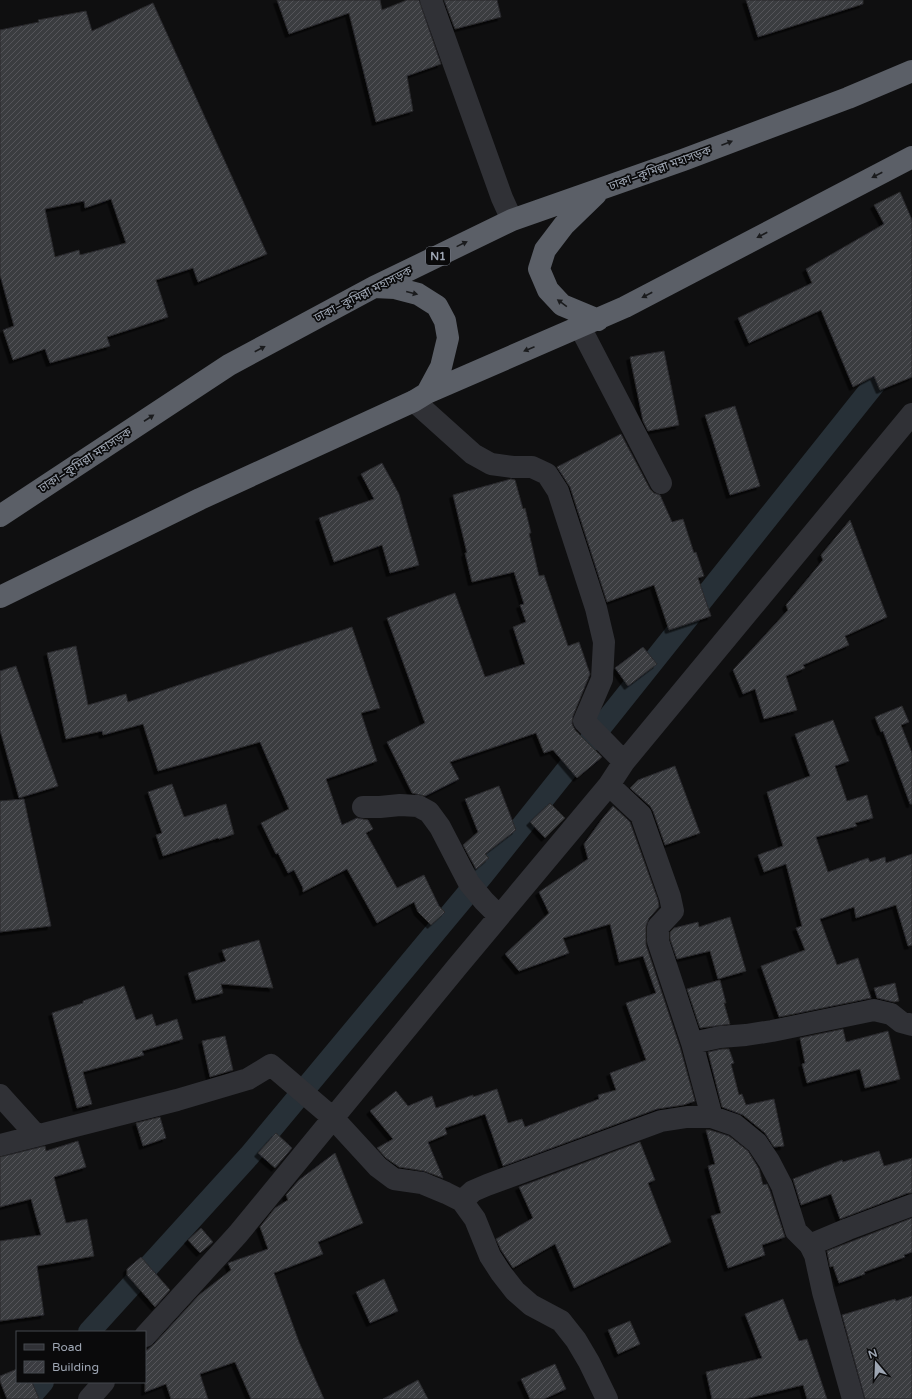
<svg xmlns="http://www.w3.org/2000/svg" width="912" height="1399" font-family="'Varela Round','Noto Sans Bengali',sans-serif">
<defs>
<pattern id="building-hatch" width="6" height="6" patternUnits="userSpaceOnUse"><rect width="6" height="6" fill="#3b3c41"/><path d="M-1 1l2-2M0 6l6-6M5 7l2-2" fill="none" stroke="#54555a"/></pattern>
<filter id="shadow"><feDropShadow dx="-3.5" dy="3.5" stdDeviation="0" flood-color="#0009"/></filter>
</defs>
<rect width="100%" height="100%" fill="#0f0f10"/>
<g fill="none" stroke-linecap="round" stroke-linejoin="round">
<!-- canal -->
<path stroke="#273037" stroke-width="22" d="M 89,1332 L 249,1156 L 482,876 L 912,337
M 28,1399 L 43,1382"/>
</g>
<!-- building -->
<path fill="url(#building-hatch)" stroke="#29292c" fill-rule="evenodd" filter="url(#shadow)" d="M 277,0 L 380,0 L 382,10 L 407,0 L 419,0 L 441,64 L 407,76 L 413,111 L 376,122 L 349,13 L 289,34 Z
M 444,0 L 497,0 L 501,17 L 455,29 Z
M 746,0 L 863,0 L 863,4 L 758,37 Z
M 153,3 L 267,254 L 198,282 L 193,268 L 156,280 L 168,317 L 107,337 L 110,346 L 50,363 L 45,349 L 13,360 L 3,330 L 14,326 L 0,275 L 0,30 L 39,22 L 38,20 L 86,11 L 92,31 ZM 111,199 L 126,243 L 80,255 L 79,250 L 55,257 L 45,209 L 84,201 L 85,208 Z
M 900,192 L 912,220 L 912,377 L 880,390 L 874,376 L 853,387 L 821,310 L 749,343 L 738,318 L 812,283 L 806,269 L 884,224 L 874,205 Z
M 664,351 L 679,425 L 648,431 L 643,421 L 630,357 Z
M 735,406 L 760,486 L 730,495 L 705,415 Z
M 621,434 L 650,489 L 654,493 L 660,495 L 672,522 L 683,519 L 694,553 L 696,552 L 704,576 L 698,578 L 711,616 L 669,630 L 654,585 L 607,602 L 570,487 L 557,467 Z
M 382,463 L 399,494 L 419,565 L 390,573 L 382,545 L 334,562 L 319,518 L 374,499 L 361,474 Z
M 511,479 L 515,480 L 523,509 L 525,508 L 531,533 L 529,533 L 539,576 L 544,575 L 568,646 L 579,642 L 590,674 L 573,716 L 572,724 L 575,730 L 602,757 L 577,778 L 553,750 L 544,753 L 536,733 L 450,762 L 459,779 L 425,796 L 412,793 L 387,742 L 425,723 L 387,618 L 455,593 L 485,677 L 525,664 L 513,627 L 526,622 L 520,605 L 524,604 L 514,572 L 472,582 L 465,553 L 467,553 L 453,495 Z
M 850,520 L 887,617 L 845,636 L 849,645 L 803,665 L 805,668 L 786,676 L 797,710 L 764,719 L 755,689 L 743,694 L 733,670 L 788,610 L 786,605 L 823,560 L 821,555 Z
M 352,627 L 380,708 L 361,713 L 377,761 L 326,779 L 342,825 L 357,818 L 368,820 L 373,829 L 366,833 L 397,888 L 424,875 L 439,906 L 445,912 L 431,925 L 418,912 L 414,902 L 377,923 L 347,869 L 303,892 L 303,888 L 294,870 L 288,873 L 278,853 L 276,854 L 261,823 L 289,809 L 260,742 L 158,771 L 143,724 L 103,735 L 102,731 L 66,739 L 47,653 L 76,646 L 88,705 L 126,694 L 128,702 Z
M 643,647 L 657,664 L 628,686 L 615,668 Z
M 16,666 L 58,786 L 19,798 L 0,730 L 0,671 Z
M 902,706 L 909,722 L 901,725 L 912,753 L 912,804 L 910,804 L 883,731 L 881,732 L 875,717 Z
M 833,720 L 849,761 L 835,766 L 847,801 L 867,795 L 873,818 L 855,823 L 857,826 L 816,837 L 828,872 L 868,858 L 870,862 L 885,857 L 886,863 L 912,854 L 912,945 L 908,946 L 896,905 L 856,918 L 854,907 L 820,919 L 837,965 L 858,958 L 871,998 L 779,1017 L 761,966 L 805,950 L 796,928 L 802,926 L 786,864 L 764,872 L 758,855 L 783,846 L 767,792 L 810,776 L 795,734 Z
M 675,766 L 700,833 L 665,845 L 653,811 L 650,806 L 630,788 L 638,780 Z
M 172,784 L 184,817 L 226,804 L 234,834 L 219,839 L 218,838 L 163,856 L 156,835 L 162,833 L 148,792 Z
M 499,786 L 516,830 L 485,854 L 489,858 L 476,869 L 463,845 L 478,832 L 465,799 Z
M 24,799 L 51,926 L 0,932 L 0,801 Z
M 550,803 L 565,818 L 545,838 L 530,822 Z
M 613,806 L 630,822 L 658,900 L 659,907 L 649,918 L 646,926 L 646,945 L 680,1047 L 695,1101 L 683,1105 L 657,1109 L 503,1166 L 485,1114 L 445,1128 L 447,1134 L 428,1142 L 443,1178 L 424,1171 L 399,1167 L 386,1158 L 377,1148 L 393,1139 L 370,1111 L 396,1091 L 408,1106 L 432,1096 L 436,1108 L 473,1095 L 473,1097 L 497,1089 L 508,1123 L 522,1119 L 525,1127 L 599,1099 L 598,1095 L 616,1090 L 610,1073 L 646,1060 L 626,1003 L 656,993 L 643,956 L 619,962 L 610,924 L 563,938 L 569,953 L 519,971 L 505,954 L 549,913 L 539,892 L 588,859 L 584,844 L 602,819 Z
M 730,917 L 746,971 L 718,979 L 710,951 L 677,959 L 670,939 L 670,932 L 674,928 L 698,922 L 699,927 Z
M 259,940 L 273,988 L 221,984 L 223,993 L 196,1000 L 188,973 L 226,961 L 222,950 Z
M 720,980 L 726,1003 L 724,1003 L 730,1024 L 700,1028 L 687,989 Z
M 895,983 L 899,1001 L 894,1002 L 877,998 L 874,988 Z
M 124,986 L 136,1020 L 152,1014 L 156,1026 L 177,1019 L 183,1039 L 142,1051 L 144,1055 L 83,1072 L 92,1104 L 77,1108 L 52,1013 L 83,1003 L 83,1001 Z
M 843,1029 L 846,1042 L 888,1031 L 900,1079 L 865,1088 L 860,1069 L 807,1083 L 802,1064 L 805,1063 L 800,1038 Z
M 225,1036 L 233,1070 L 210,1077 L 202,1041 Z
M 722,1049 L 729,1049 L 734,1063 L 731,1064 L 739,1095 L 742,1094 L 746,1105 L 774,1099 L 784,1146 L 774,1147 L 765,1133 L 743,1115 L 722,1107 L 708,1052 Z
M 160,1117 L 166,1138 L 143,1146 L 136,1123 Z
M 706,1130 L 710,1130 L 729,1136 L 748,1151 L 759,1169 L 763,1185 L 767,1184 L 770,1191 L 785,1237 L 762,1245 L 765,1255 L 728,1268 L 711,1216 L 721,1213 L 708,1166 L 715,1164 Z
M 276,1133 L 292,1148 L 275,1168 L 258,1153 Z
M 78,1141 L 86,1167 L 54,1177 L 66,1223 L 87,1219 L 94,1256 L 37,1266 L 44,1315 L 0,1321 L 0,1241 L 41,1235 L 31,1199 L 0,1207 L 0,1157 L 45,1146 L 46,1151 Z
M 640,1142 L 655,1180 L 648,1183 L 671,1242 L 574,1288 L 555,1244 L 513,1268 L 501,1250 L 496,1239 L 533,1218 L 519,1187 Z
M 879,1151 L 884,1166 L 912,1158 L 912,1193 L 908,1193 L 840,1219 L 831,1194 L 801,1205 L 793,1179 L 842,1160 L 843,1162 Z
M 335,1153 L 363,1223 L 318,1242 L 323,1254 L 274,1273 L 299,1342 L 324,1399 L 251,1399 L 235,1362 L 200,1374 L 208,1399 L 171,1399 L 166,1384 L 145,1392 L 145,1352 L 154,1344 L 199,1295 L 231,1270 L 228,1263 L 268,1249 L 260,1227 L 275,1208 L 288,1200 L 286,1195 L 299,1180 Z
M 912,1218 L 912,1252 L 904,1255 L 905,1257 L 864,1272 L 865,1274 L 839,1283 L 833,1266 L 830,1267 L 827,1251 Z
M 201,1228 L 213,1242 L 200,1253 L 188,1240 Z
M 141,1257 L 170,1290 L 155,1307 L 127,1275 L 127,1269 Z
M 384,1279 L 398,1311 L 370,1323 L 356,1292 Z
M 912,1296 L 912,1399 L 865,1399 L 842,1315 L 895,1299 L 896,1301 Z
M 783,1299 L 799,1341 L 807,1339 L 827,1399 L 807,1399 L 803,1385 L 745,1399 L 712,1399 L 706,1372 L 762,1358 L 745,1314 Z
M 630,1321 L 640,1344 L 618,1354 L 608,1330 Z
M 555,1364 L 566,1389 L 544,1399 L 530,1399 L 521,1379 Z
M 17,1369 L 17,1382 L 32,1382 L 39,1399 L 7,1399 L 0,1381 L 0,1376 Z
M 418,1380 L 428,1399 L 383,1399 Z"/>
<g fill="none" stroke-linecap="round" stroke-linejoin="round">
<!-- minor -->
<path stroke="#303136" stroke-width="22" d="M 431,0 L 502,198 L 512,220
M 580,327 L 661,483
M 414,401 L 473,454 L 491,464 L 513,467 L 532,467 L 547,474 L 558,491 L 596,608 L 604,642 L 602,679 L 584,721 L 624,762
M 609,785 L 641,815 L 670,897 L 673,911 L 658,927 L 658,941 L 692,1043 L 712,1117
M 363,807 L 380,807 L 400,805 L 418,806 L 429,812 L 440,827 L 469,883 L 484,901 L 499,916
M 692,1043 L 720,1037 L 746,1035 L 772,1031 L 874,1010 L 891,1014 L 901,1022 L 912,1025
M 0,1095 L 37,1136
M 0,1145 L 177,1100 L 248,1079 L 271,1065 L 333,1118 L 378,1167 L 394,1179 L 422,1183 L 446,1193 L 462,1201 L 475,1219 L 490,1256 L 501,1273 L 515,1291 L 531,1305 L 561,1321 L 576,1340 L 589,1362 L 607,1399
M 462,1201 L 473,1191 L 487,1185 L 661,1121 L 687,1117 L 712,1117 L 735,1125 L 757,1143 L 769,1161 L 782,1186 L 796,1231 L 810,1245 L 815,1255 L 823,1292 L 853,1399
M 810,1245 L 848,1229 L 912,1205
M 145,1336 L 238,1234 L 457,967 L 609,785 L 624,762 L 912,414
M 89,1399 L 104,1382"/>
<!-- highway -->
<path stroke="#5b5f67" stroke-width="22" d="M 596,194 L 564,225 L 545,250 L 539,269 L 548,290 L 562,305 L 598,320
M 374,287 L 395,288 L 418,294 L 437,306 L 445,321 L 448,338 L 441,367 L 427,393
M 0,516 L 229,365 L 374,287 L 512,220 L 683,160 L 848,98 L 912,71
M 0,597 L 200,499 L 414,401 L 427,393 L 625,307 L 912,157"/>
</g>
<!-- one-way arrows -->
<defs><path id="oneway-solid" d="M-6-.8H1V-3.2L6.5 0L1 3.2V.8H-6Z"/></defs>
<g fill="#1a1b1d">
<use href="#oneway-solid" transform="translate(727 143) rotate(-21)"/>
<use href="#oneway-solid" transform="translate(877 175) rotate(153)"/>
<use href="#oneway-solid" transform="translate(762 235) rotate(152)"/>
<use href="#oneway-solid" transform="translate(462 244) rotate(-26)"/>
<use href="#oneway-solid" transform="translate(412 293) rotate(14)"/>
<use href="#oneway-solid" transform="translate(647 295) rotate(152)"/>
<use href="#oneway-solid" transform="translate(562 303) rotate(-144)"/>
<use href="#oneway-solid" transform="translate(260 349) rotate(-28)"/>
<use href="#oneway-solid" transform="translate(529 349) rotate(157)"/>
<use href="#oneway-solid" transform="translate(149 418) rotate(-33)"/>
</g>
<g text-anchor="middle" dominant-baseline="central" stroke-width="3.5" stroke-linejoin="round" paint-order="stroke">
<!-- shield labels -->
<rect fill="#0a0a0b" stroke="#727781" stroke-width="1" x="426" y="247" width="24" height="18" rx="3"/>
<g font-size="11" font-weight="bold" fill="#9ea6b3">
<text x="438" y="256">N1</text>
</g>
<!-- street labels -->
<g font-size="12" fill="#9ea6b3" stroke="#0a0a0b">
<text transform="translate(660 168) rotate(-20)">ঢাকা–কুমিল্লা মহাসড়ক</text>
<text transform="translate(363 294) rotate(-27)">ঢাকা–কুমিল্লা মহাসড়ক</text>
<text transform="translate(85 460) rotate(-33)">ঢাকা–কুমিল্লা মহাসড়ক</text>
</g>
</g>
<!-- legend -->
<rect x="16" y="1331" width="130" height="52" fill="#0a0a0b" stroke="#45484e"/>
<rect x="24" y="1344" width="20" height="6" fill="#303136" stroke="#45484e"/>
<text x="52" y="1351" font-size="12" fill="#9ea6b3">Road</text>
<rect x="24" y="1361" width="20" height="12" fill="url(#building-hatch)" stroke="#45484e"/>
<text x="52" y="1371" font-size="12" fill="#9ea6b3">Building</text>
<!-- north arrow -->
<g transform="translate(876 1363) rotate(341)" stroke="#0a0a0b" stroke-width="3" paint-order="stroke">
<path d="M0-3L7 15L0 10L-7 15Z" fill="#9ea6b3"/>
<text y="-6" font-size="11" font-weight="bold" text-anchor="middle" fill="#9ea6b3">N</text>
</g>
</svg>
